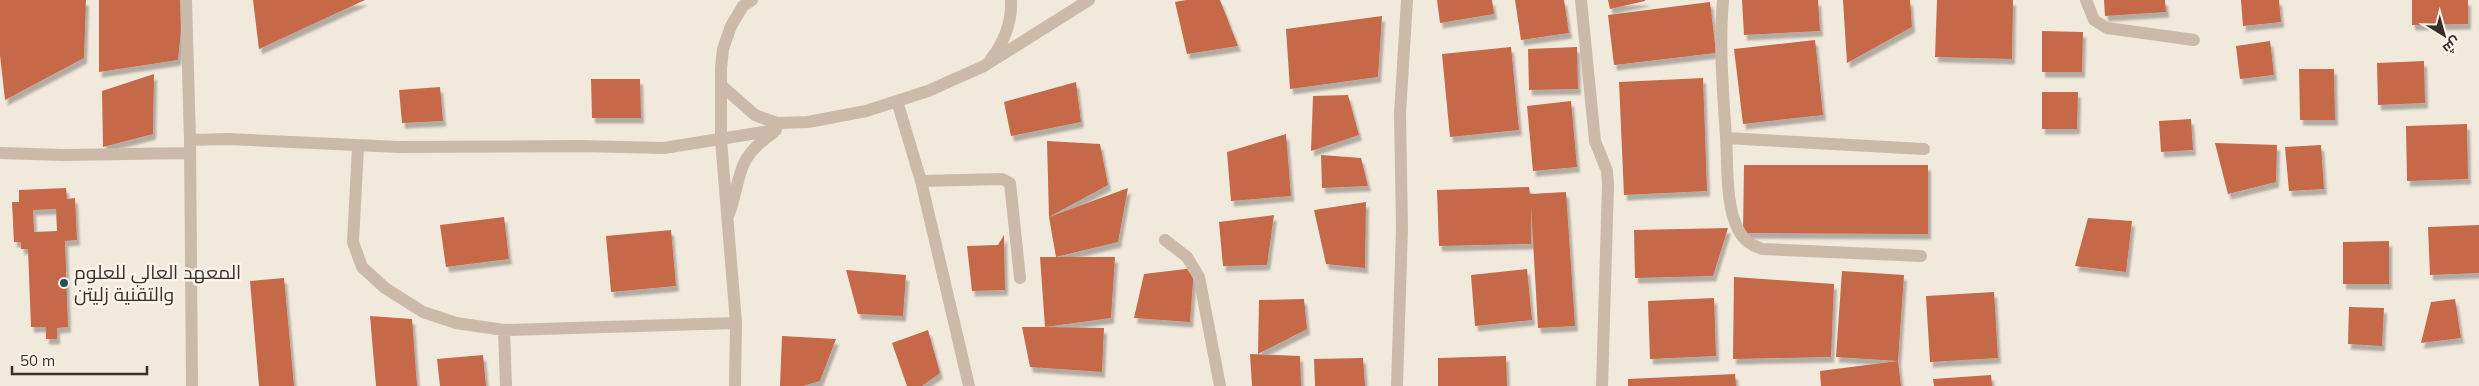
<svg xmlns="http://www.w3.org/2000/svg" width="2479" height="386" font-family="Mulish,Cairo,sans-serif">
<defs>
<filter id="shadow"><feDropShadow dx="3" dy="5.5" stdDeviation="1" flood-color="#0004"/></filter>
</defs>
<rect width="100%" height="100%" fill="#f2e9dd"/>
<!-- building -->
<path fill="#c56948" fill-rule="evenodd" filter="url(#shadow)" d="M 0,0 L 86,0 L 84,58 L 5,100 L 0,55 Z
M 99,0 L 184,0 L 178,60 L 99,72 Z
M 253,0 L 365,0 L 259,49 Z
M 1186,0 L 1220,0 L 1238,46 L 1187,54 L 1175,2 Z
M 1437,0 L 1492,0 L 1494,14 L 1440,23 Z
M 1515,0 L 1564,0 L 1569,33 L 1521,40 Z
M 1608,0 L 1645,0 L 1645,1 L 1610,9 Z
M 1742,0 L 1818,0 L 1820,31 L 1744,35 Z
M 1843,0 L 1910,0 L 1912,27 L 1847,63 Z
M 1937,0 L 2013,0 L 2012,59 L 1935,57 Z
M 2104,0 L 2165,0 L 2166,12 L 2105,16 Z
M 2241,0 L 2279,0 L 2281,22 L 2243,26 Z
M 2412,0 L 2468,0 L 2468,24 L 2412,25 Z
M 1710,2 L 1716,53 L 1614,65 L 1608,15 Z
M 1382,16 L 1378,77 L 1290,89 L 1286,29 Z
M 2042,31 L 2083,32 L 2082,72 L 2042,72 Z
M 1815,40 L 1823,115 L 1743,124 L 1734,49 Z
M 2270,41 L 2274,75 L 2240,79 L 2236,46 Z
M 1511,47 L 1519,130 L 1450,137 L 1442,54 Z
M 1577,47 L 1578,89 L 1529,90 L 1528,49 Z
M 2424,61 L 2425,103 L 2378,105 L 2377,63 Z
M 2299,69 L 2334,69 L 2335,120 L 2300,120 Z
M 154,74 L 153,134 L 103,147 L 102,91 Z
M 1703,78 L 1707,191 L 1624,195 L 1619,82 Z
M 591,79 L 640,79 L 641,118 L 592,118 Z
M 1076,82 L 1081,122 L 1011,136 L 1004,102 Z
M 440,87 L 443,121 L 402,123 L 399,90 Z
M 2042,92 L 2078,92 L 2077,129 L 2042,129 Z
M 1348,95 L 1359,135 L 1311,151 L 1313,96 Z
M 1571,101 L 1577,167 L 1533,171 L 1527,106 Z
M 2191,119 L 2193,150 L 2161,152 L 2159,121 Z
M 2467,124 L 2468,179 L 2407,181 L 2406,126 Z
M 1286,134 L 1291,196 L 1231,201 L 1227,152 Z
M 1047,141 L 1100,144 L 1108,185 L 1049,217 Z
M 2215,143 L 2277,145 L 2276,182 L 2228,194 Z
M 2321,145 L 2324,189 L 2289,191 L 2285,147 Z
M 1321,155 L 1361,158 L 1368,186 L 1322,188 Z
M 1744,165 L 1928,165 L 1928,234 L 1743,233 Z
M 1529,187 L 1530,194 L 1566,192 L 1575,326 L 1538,328 L 1531,206 L 1531,244 L 1439,246 L 1437,190 Z
M 66,188 L 67,199 L 75,198 L 77,240 L 65,241 L 68,327 L 57,328 L 57,339 L 46,339 L 46,327 L 31,327 L 28,249 L 21,249 L 21,242 L 14,242 L 12,202 L 19,202 L 19,190 ZM 56,209 L 57,231 L 34,232 L 33,210 Z
M 1128,188 L 1118,242 L 1056,257 L 1049,217 Z
M 1366,202 L 1365,268 L 1326,264 L 1314,210 Z
M 1274,215 L 1267,265 L 1223,266 L 1219,222 Z
M 504,217 L 509,259 L 446,267 L 440,225 Z
M 2088,218 L 2132,221 L 2126,272 L 2075,266 Z
M 2479,225 L 2479,273 L 2430,275 L 2428,227 Z
M 1728,228 L 1713,276 L 1635,278 L 1634,230 Z
M 671,230 L 676,286 L 611,292 L 606,236 Z
M 1004,235 L 1005,290 L 972,291 L 967,246 L 998,245 Z
M 2389,241 L 2389,284 L 2343,284 L 2343,242 Z
M 1040,257 L 1115,257 L 1111,318 L 1045,327 L 1104,328 L 1102,372 L 1030,367 L 1022,327 L 1045,327 Z
M 1194,268 L 1190,322 L 1134,318 L 1144,274 Z
M 1527,269 L 1532,320 L 1475,326 L 1471,275 Z
M 846,270 L 906,275 L 903,316 L 858,314 Z
M 1842,271 L 1904,275 L 1898,361 L 1901,386 L 1821,386 L 1820,371 L 1898,361 L 1836,357 Z
M 1734,277 L 1834,284 L 1831,357 L 1733,359 Z
M 284,278 L 294,386 L 259,386 L 250,281 Z
M 1994,292 L 1998,358 L 1930,362 L 1926,296 Z
M 1714,298 L 1716,356 L 1650,359 L 1648,301 Z
M 1304,299 L 1307,329 L 1258,354 L 1259,300 Z
M 2455,299 L 2461,338 L 2421,343 L 2431,302 Z
M 2349,307 L 2384,308 L 2382,346 L 2348,344 Z
M 370,316 L 412,319 L 417,386 L 376,386 Z
M 928,330 L 940,373 L 922,386 L 907,386 L 892,343 Z
M 782,336 L 836,339 L 820,381 L 803,386 L 780,386 Z
M 1250,354 L 1300,356 L 1301,386 L 1252,386 Z
M 483,355 L 486,386 L 440,386 L 437,359 Z
M 1506,356 L 1507,386 L 1438,386 L 1438,358 Z
M 1363,358 L 1365,386 L 1315,386 L 1314,359 Z
M 1735,374 L 1736,386 L 1628,386 L 1628,379 Z
M 1991,375 L 1992,386 L 1934,386 L 1933,379 Z"/>
<g fill="none" stroke-linecap="round" stroke-linejoin="round">
<!-- minor -->
<path stroke="#cbb9a9" stroke-width="12" d="M 186,0 L 190,140 L 192,386
M 1581,0 L 1595,141 L 1607,171 L 1608,185 L 1602,386
M 1723,0 C 1719,45 1723,92 1726,137 C 1728,165 1725,206 1739,231 C 1744,241 1752,245 1762,249 L 1921,256
M 2086,0 L 2094,20 L 2107,28 L 2194,40
M 991,59 C 1005,41 1012,23 1011,0
M 722,86 L 755,115 L 777,123 L 808,122 L 866,111 L 928,91 L 984,66 L 1089,0
M 897,101 L 921,181
M 1726,138 L 1924,149
M 190,140 L 229,139 L 399,147 L 579,146 L 664,148 L 776,130
M 358,147 L 353,242 L 362,267 L 385,288 L 423,312 L 456,323 L 504,330
M 0,153 L 64,155 L 190,153
M 729,214 C 743,174 734,160 774,132
M 1165,240 L 1187,257 L 1199,277 L 1220,386
M 506,386 L 504,330 L 736,323
M 735,386 L 736,323 L 721,140 L 721,68 L 723,49 L 731,26 L 743,6 L 752,0
M 969,386 L 921,181 L 1002,179 L 1010,183 L 1020,278
M 1397,386 L 1402,228 L 1400,114 L 1407,0"/>
</g>
<!-- markers -->
<circle fill="#1e5459" stroke="#faf3ea" stroke-width="2" cx="64" cy="283" r="5"/>
<g text-anchor="middle" dominant-baseline="central" stroke-width="5" stroke-linejoin="round" paint-order="stroke">
<!-- poi labels -->
<g font-size="19" fill="#382e29" stroke="#faf3ea" text-anchor="start">
<text x="74" y="272">المعهد العالي للعلوم<tspan x="74" dy="22">والتقنية زليتن</tspan></text>
</g>
</g>
<!-- north arrow -->
<g transform="translate(2444 35) rotate(143)" stroke="#faf3ea" stroke-width="4" paint-order="stroke">
<path d="M0-4L9 19L0 12L-9 19Z" fill="#382e29"/>
<text y="-8" font-size="14" font-weight="bold" text-anchor="middle" fill="#382e29">ش</text>
</g>
<!-- scale -->
<path d="M12 366v8h135v-8" fill="none" stroke="#382e29" stroke-width="2.5"/>
<text x="20" y="366" font-size="15" fill="#382e29" stroke="#faf3ea" stroke-width="4" paint-order="stroke">50 m</text>
</svg>
